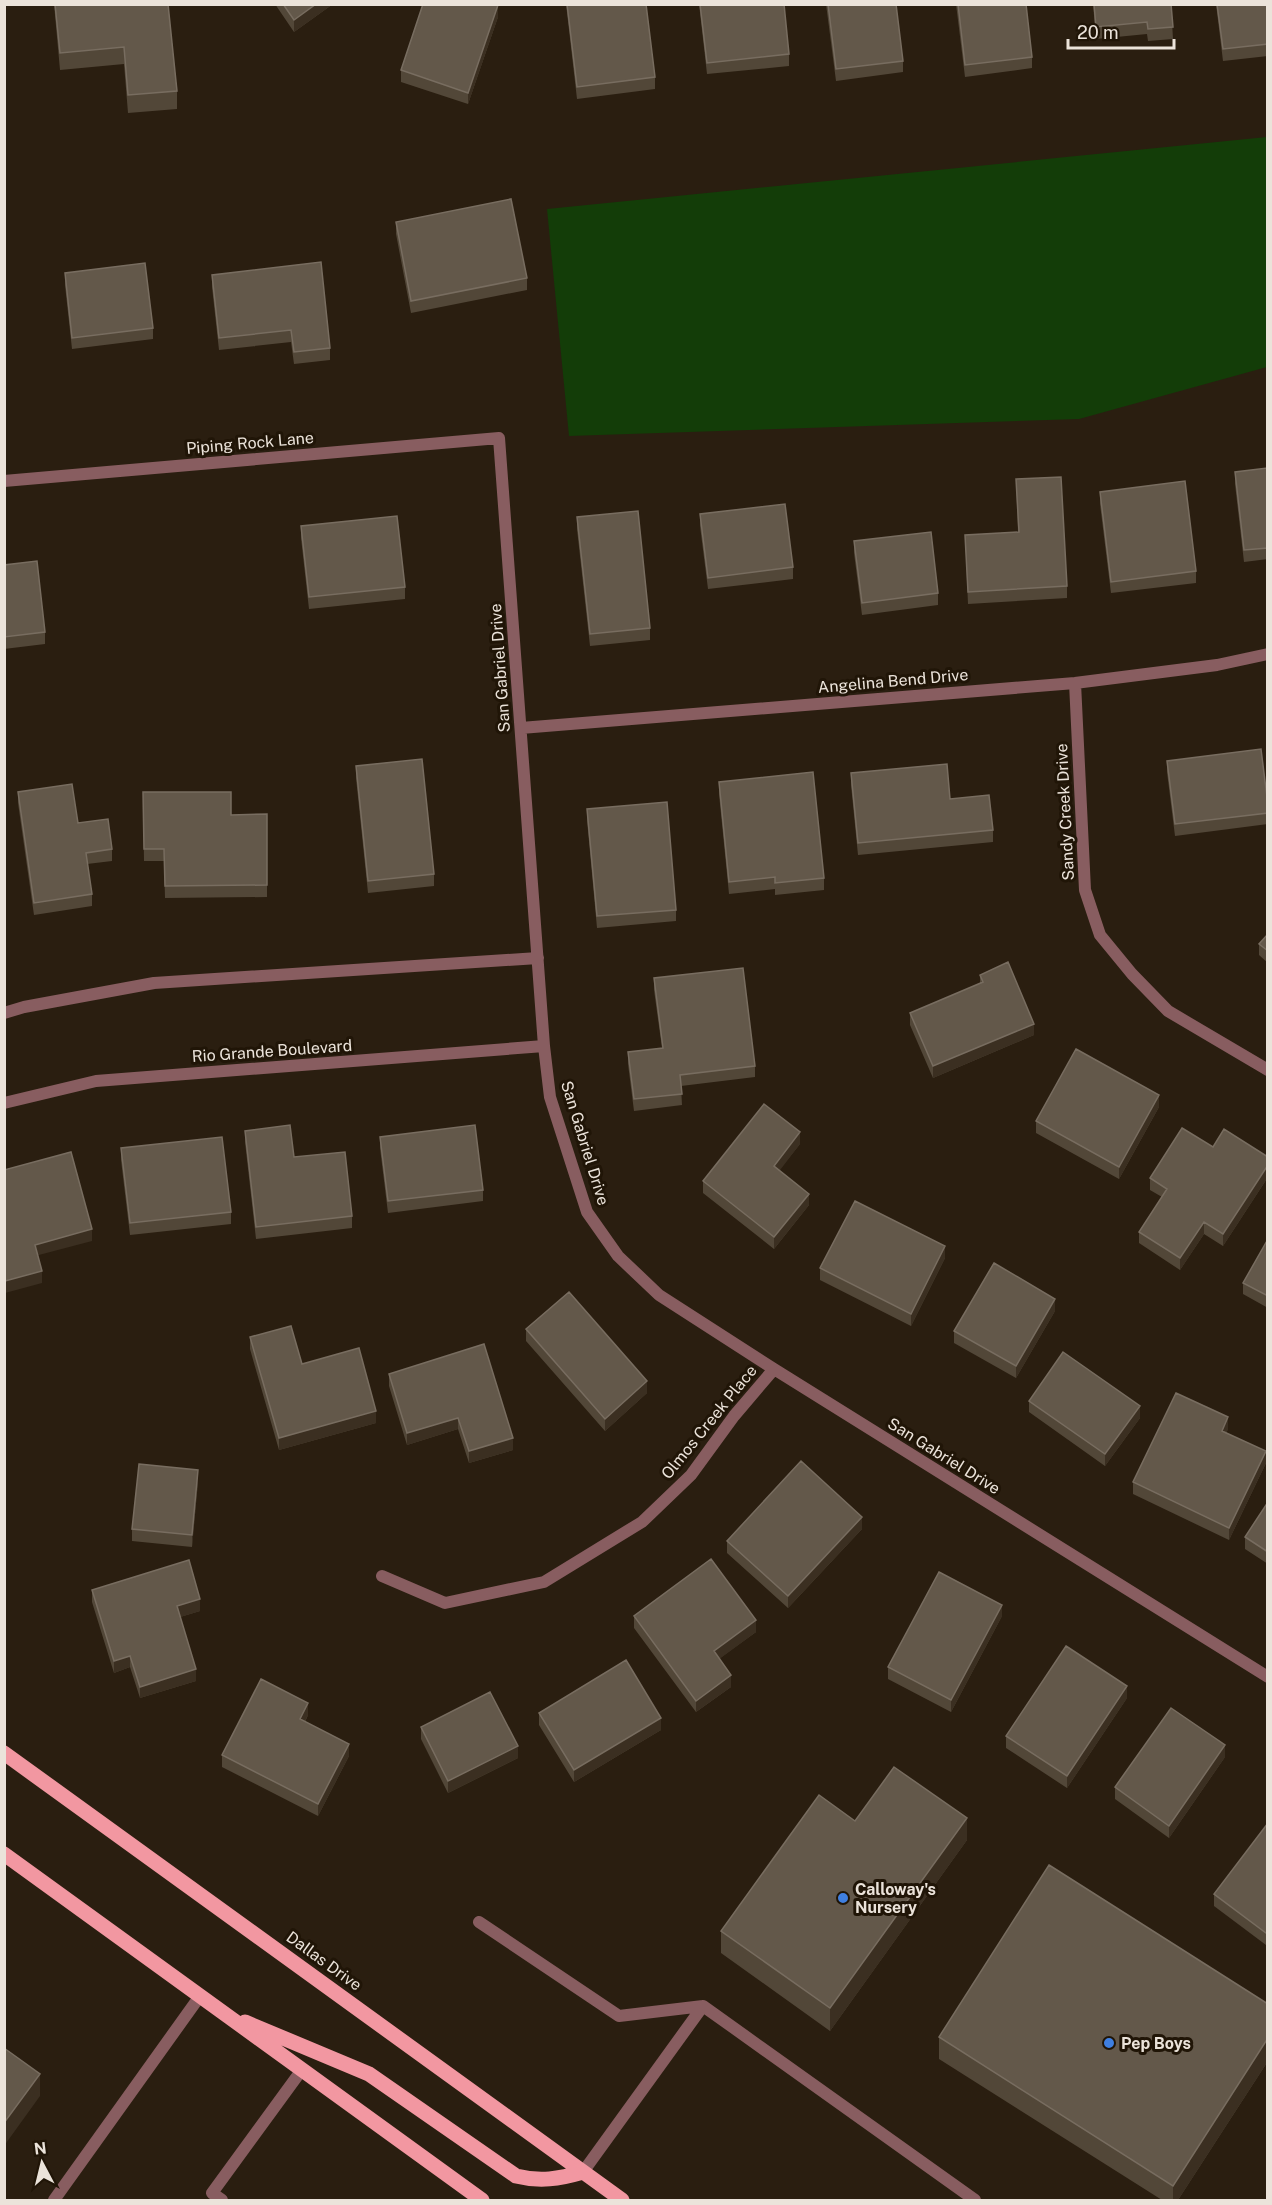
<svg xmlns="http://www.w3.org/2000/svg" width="1272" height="2205" font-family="'Public Sans',sans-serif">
<rect width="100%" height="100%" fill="#2a1e10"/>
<!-- green -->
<path fill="#133d08" d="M 1267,137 L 1267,367 L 1079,419 L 569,436 L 547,209 Z"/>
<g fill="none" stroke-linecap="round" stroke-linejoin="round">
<!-- lane -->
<path stroke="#885d60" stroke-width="12" d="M 479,1922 L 619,2016 L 703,2006 L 975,2200
M 583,2172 L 703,2006
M 54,2200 L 200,1996
M 222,2200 L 212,2193 L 301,2071"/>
<!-- street -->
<path stroke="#885d60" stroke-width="12" d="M 4,481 L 499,438 L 544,1046 L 550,1097 L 587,1212 L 618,1256 L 659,1295 L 774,1369 L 1268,1677
M 1075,683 L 1085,890 L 1100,935 L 1132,974 L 1168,1011 L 1268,1070
M 521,728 L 1075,683 L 1217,665 L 1268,654
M 4,1013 L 24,1007 L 154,983 L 538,958
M 4,1103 L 96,1081 L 544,1046
M 382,1576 L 445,1603 L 544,1582 L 642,1522 L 691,1475 L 734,1416 L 774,1369"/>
<!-- primary -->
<path stroke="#f297a1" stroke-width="15" d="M 4,1753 L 622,2200
M 4,1854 L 482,2200
M 245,2022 L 369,2074 L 516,2176 C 540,2182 559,2179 583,2172"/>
</g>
<!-- wall -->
<path fill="#524738" d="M 54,4 L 168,4 L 177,91 L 177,109 L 128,113 L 124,64 L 60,70 Z
M 275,4 L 333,4 L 294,32 Z
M 566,4 L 646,4 L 655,77 L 655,89 L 577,99 Z
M 699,4 L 784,4 L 789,54 L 789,66 L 707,74 Z
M 826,4 L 896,4 L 903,61 L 903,72 L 836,81 Z
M 956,4 L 1026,4 L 1032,57 L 1032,68 L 965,77 Z
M 1093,4 L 1171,4 L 1173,39 L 1148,41 L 1147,34 L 1096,39 Z
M 1216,4 L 1268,4 L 1268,56 L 1223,61 Z
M 498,17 L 468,104 L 401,82 L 401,70 Z
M 396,222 L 527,278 L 527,290 L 411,313 L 396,234 Z
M 65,273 L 153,328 L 153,339 L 72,349 L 65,285 Z
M 212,275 L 330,348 L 330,360 L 294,364 L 291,342 L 219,350 L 212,287 Z
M 1235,472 L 1268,474 L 1268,559 L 1244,562 L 1235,484 Z
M 1016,479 L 1067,586 L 1067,598 L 968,604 L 965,535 L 1018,532 Z
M 1100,492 L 1196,571 L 1196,583 L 1111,593 L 1100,504 Z
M 700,514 L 793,567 L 793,579 L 708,589 L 700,526 Z
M 577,517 L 650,628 L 650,640 L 590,646 L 577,529 Z
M 301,526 L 405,587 L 405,599 L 309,609 L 301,538 Z
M 854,541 L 938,593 L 938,605 L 862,615 L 854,553 Z
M 4,565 L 45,632 L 45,644 L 4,649 Z
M 1167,761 L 1268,805 L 1268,824 L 1175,836 L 1167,772 Z
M 356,766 L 434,874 L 434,886 L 368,893 L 356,778 Z
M 851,773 L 950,799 L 993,830 L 993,842 L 858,855 L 851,785 Z
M 719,782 L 824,878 L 824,890 L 775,895 L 775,889 L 729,894 L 719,794 Z
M 18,792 L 78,823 L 112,849 L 112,861 L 87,864 L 92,894 L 92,906 L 34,915 L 18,803 Z
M 143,792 L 231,815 L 267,814 L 267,897 L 165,898 L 164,861 L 144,861 Z
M 587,809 L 676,910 L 676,921 L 597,928 L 587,820 Z
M 1268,934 L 1268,963 L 1259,955 L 1259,944 Z
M 980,975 L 1034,1035 L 933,1078 L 910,1025 L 910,1013 L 980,984 Z
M 654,978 L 755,1066 L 755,1077 L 681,1086 L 682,1105 L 634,1111 L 628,1064 L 628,1052 L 662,1048 L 654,990 Z
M 1159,1107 L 1119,1179 L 1036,1133 L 1036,1121 Z
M 245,1131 L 294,1157 L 352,1216 L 352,1228 L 256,1239 L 245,1142 Z
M 380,1137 L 483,1190 L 483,1201 L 388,1213 L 380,1148 Z
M 800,1144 L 779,1170 L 809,1205 L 774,1249 L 703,1193 L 703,1181 Z
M 1213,1147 L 1268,1157 L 1268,1177 L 1223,1246 L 1204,1234 L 1180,1270 L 1139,1243 L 1139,1232 L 1162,1197 L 1150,1190 L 1150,1178 Z
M 121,1148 L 231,1212 L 231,1224 L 130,1235 L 121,1160 Z
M 1268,1239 L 1268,1308 L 1243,1294 L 1243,1283 Z
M 945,1258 L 911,1326 L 820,1280 L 820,1268 Z
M 1055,1311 L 1016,1378 L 954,1343 L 954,1331 Z
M 526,1329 L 647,1393 L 605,1431 L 526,1341 Z
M 250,1337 L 302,1364 L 376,1423 L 279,1450 L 250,1349 Z
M 389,1374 L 513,1450 L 469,1463 L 458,1429 L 407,1445 L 389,1386 Z
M 1029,1401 L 1140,1418 L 1105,1466 L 1029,1412 Z
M 1228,1429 L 1226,1433 L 1266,1463 L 1229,1540 L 1133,1494 L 1133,1482 Z
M 198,1482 L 192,1547 L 132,1541 L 132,1529 Z
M 1268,1502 L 1268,1564 L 1245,1549 L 1245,1537 Z
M 862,1529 L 788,1608 L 727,1553 L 727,1541 Z
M 92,1590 L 200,1611 L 180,1617 L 196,1681 L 140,1698 L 130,1667 L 114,1673 L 92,1602 Z
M 634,1616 L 756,1632 L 720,1658 L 731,1687 L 696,1712 L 634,1628 Z
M 1002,1616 L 951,1712 L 888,1679 L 888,1667 Z
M 1127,1698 L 1067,1788 L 1006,1748 L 1006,1736 Z
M 539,1713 L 661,1730 L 574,1782 L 539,1725 Z
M 308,1715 L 305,1722 L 349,1756 L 318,1816 L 222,1767 L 222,1755 Z
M 421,1727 L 518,1758 L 448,1793 L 421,1739 Z
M 1225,1757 L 1169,1838 L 1115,1799 L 1115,1787 Z
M 855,1821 L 967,1840 L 830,2031 L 721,1953 L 721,1931 Z
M 1268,1823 L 1268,1943 L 1266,1945 L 1214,1906 L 1214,1894 Z
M 1268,2004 L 1268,2061 L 1178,2200 L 1162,2200 L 939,2059 L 939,2037 Z"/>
<!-- shaded-wall -->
<path fill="#3b2f21" d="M 316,4 L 333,4 L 294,32 L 294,20 Z
M 498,5 L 498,17 L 468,104 L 468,93 Z
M 1034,1024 L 1034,1035 L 933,1078 L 933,1066 Z
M 1159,1095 L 1159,1107 L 1119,1179 L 1119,1167 Z
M 800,1132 L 800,1144 L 774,1178 L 774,1166 Z
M 1268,1165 L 1268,1177 L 1223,1246 L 1223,1234 Z
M 809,1194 L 809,1205 L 774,1249 L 774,1237 Z
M 1204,1222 L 1204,1234 L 1180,1270 L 1180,1258 Z
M 92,1229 L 92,1241 L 35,1256 L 35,1245 Z
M 945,1246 L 945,1258 L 911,1326 L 911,1314 Z
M 42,1271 L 42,1283 L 5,1293 L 5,1281 Z
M 1055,1299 L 1055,1311 L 1016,1378 L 1016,1366 Z
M 647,1381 L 647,1393 L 605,1431 L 605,1419 Z
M 1140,1406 L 1140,1418 L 1105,1466 L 1105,1454 Z
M 376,1411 L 376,1423 L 279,1450 L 279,1438 Z
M 1228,1417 L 1228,1429 L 1222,1442 L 1222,1431 Z
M 458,1418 L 458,1429 L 407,1445 L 407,1433 Z
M 513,1438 L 513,1450 L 469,1463 L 469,1451 Z
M 1266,1451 L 1266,1463 L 1229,1540 L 1229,1528 Z
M 198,1470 L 198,1482 L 192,1547 L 192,1535 Z
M 862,1517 L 862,1529 L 788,1608 L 788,1596 Z
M 200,1599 L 200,1611 L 177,1618 L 177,1606 Z
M 1002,1605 L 1002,1616 L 951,1712 L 951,1700 Z
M 756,1620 L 756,1632 L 714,1663 L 714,1651 Z
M 130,1656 L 130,1667 L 114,1673 L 114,1661 Z
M 196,1669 L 196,1681 L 140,1698 L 140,1687 Z
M 731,1675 L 731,1687 L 696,1712 L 696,1701 Z
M 1127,1686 L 1127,1698 L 1067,1788 L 1067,1776 Z
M 308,1703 L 308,1715 L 300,1731 L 300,1719 Z
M 661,1718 L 661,1730 L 574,1782 L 574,1770 Z
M 349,1744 L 349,1756 L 318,1816 L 318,1804 Z
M 1225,1745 L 1225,1757 L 1169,1838 L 1169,1826 Z
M 518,1746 L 518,1758 L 448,1793 L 448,1781 Z
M 967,1818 L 967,1840 L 830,2031 L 830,2008 Z
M 1268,1931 L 1268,1943 L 1266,1945 L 1266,1933 Z
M 1268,2038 L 1268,2061 L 1178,2200 L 1173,2200 L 1173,2186 Z
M 40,2074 L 40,2096 L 4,2146 L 4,2123 Z"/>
<!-- building -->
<path fill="#63584a" stroke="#786d60" stroke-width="1.5" d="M 55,4 L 168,4 L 177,91 L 128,95 L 124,47 L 60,53 Z
M 283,4 L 316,4 L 294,20 Z
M 423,4 L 498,5 L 468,93 L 401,70 Z
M 567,4 L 646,4 L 655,77 L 577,87 Z
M 700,4 L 784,4 L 789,54 L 707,63 Z
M 828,4 L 896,4 L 903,61 L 836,69 Z
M 958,4 L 1026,4 L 1032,57 L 965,65 Z
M 1094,4 L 1171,4 L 1173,27 L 1148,29 L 1147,22 L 1096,27 Z
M 1217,4 L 1268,4 L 1268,44 L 1223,49 Z
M 511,199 L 527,278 L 411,301 L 396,222 Z
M 321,262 L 330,348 L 294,352 L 291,330 L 219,338 L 212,275 Z
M 145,263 L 153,328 L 72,338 L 65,273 Z
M 1267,468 L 1268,548 L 1244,550 L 1235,472 Z
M 1061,477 L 1067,586 L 968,592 L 965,535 L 1019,532 L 1016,479 Z
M 1185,481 L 1196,571 L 1111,582 L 1100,492 Z
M 785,504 L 793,567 L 708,578 L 700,514 Z
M 638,511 L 650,628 L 590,634 L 577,517 Z
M 397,516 L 405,587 L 309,597 L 301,526 Z
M 931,532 L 938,593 L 862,603 L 854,541 Z
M 37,561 L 45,632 L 4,637 L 4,565 Z
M 1261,749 L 1268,805 L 1268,813 L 1175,824 L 1167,761 Z
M 422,759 L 434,874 L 368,881 L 356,766 Z
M 947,764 L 950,799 L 989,795 L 993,830 L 858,843 L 851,773 Z
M 813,772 L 824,878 L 775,883 L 775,877 L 729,882 L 719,782 Z
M 72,784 L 78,823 L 108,819 L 112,849 L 86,853 L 92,894 L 34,903 L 18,792 Z
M 143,792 L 231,792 L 231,815 L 267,814 L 267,885 L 165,886 L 164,849 L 144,849 Z
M 667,802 L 676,910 L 597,916 L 587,809 Z
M 1268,934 L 1268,951 L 1259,944 Z
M 1008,962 L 1034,1024 L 933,1066 L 910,1013 L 983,982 L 980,975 Z
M 743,968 L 755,1066 L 680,1075 L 682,1094 L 634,1099 L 628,1052 L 663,1048 L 654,978 Z
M 1076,1049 L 1159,1095 L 1119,1167 L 1036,1121 Z
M 764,1104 L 800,1132 L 774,1166 L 809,1194 L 774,1237 L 703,1181 Z
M 290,1125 L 294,1157 L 345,1152 L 352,1216 L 256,1227 L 245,1131 Z
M 475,1125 L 483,1190 L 388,1201 L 380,1137 Z
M 1182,1128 L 1213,1147 L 1224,1129 L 1268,1157 L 1268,1165 L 1223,1234 L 1204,1222 L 1180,1258 L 1139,1232 L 1167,1189 L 1150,1178 Z
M 222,1137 L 231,1212 L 130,1223 L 121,1148 Z
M 71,1152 L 92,1229 L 35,1245 L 42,1271 L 5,1281 L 4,1170 Z
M 855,1201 L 945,1246 L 911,1314 L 820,1268 Z
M 1268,1239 L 1268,1296 L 1243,1283 Z
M 994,1263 L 1055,1299 L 1016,1366 L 954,1331 Z
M 569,1292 L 647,1381 L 605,1419 L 526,1329 Z
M 291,1326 L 302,1364 L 359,1348 L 376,1411 L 279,1438 L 250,1337 Z
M 484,1344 L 513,1438 L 469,1451 L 458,1418 L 407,1433 L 389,1374 Z
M 1063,1352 L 1140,1406 L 1105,1454 L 1029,1401 Z
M 1176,1393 L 1228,1417 L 1222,1431 L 1266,1451 L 1229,1528 L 1133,1482 Z
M 801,1461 L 862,1517 L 788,1596 L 727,1541 Z
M 139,1464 L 198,1470 L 192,1535 L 132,1529 Z
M 1268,1502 L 1268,1552 L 1245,1537 Z
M 711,1559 L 756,1620 L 714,1651 L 731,1675 L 696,1701 L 634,1616 Z
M 189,1560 L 200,1599 L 177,1606 L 196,1669 L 140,1687 L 130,1656 L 114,1661 L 92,1590 Z
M 939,1572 L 1002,1605 L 951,1700 L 888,1667 Z
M 1066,1646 L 1127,1686 L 1067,1776 L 1006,1736 Z
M 626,1660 L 661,1718 L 574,1770 L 539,1713 Z
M 261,1679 L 308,1703 L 300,1719 L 349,1744 L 318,1804 L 222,1755 Z
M 490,1692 L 518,1746 L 448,1781 L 421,1727 Z
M 1171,1708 L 1225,1745 L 1169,1826 L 1115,1787 Z
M 894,1767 L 967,1818 L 830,2008 L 721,1931 L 819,1795 L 855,1821 Z
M 1268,1823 L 1268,1931 L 1266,1933 L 1214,1894 Z
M 1049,1865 L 1268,2004 L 1268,2038 L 1173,2186 L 939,2037 Z
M 4,2048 L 40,2074 L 4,2123 Z"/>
<!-- markers -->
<g fill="#3f7fe0" stroke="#201507" stroke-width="2">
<circle cx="843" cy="1898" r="6"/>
<circle cx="1109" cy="2043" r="6"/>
</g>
<g text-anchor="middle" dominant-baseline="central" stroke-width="6" stroke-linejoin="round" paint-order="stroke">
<!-- street labels -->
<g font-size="16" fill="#ebe3da" stroke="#201507">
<text transform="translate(250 443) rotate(-5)">Piping Rock Lane</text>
<text transform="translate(500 668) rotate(-94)">San Gabriel Drive</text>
<text transform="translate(893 681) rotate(-5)">Angelina Bend Drive</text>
<text transform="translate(1065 812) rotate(-93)">Sandy Creek Drive</text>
<text transform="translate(272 1051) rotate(-4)">Rio Grande Boulevard</text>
<text transform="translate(585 1143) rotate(73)">San Gabriel Drive</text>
<text transform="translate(709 1422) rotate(-51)">Olmos Creek Place</text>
<text transform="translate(944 1456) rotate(32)">San Gabriel Drive</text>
<text transform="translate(324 1961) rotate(36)">Dallas Drive</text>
</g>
<!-- poi labels -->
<g font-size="16" font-weight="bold" fill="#ebe3da" stroke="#201507" text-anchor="start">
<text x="855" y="1889">Calloway's<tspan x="855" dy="18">Nursery</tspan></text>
<text x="1121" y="2043">Pep Boys</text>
</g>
</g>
<!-- border -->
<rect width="1272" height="2205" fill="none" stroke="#ebe3da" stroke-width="12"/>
<!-- north arrow -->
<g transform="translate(42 2163) rotate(353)" stroke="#201507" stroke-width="4.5" paint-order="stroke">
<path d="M0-4.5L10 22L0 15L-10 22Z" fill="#ebe3da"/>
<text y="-9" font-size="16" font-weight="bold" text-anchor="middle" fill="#ebe3da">N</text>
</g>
<!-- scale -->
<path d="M1068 39v9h106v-9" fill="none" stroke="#ebe3da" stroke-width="3"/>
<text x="1077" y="39" font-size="18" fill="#ebe3da" stroke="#201507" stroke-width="4.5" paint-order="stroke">20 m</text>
</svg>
